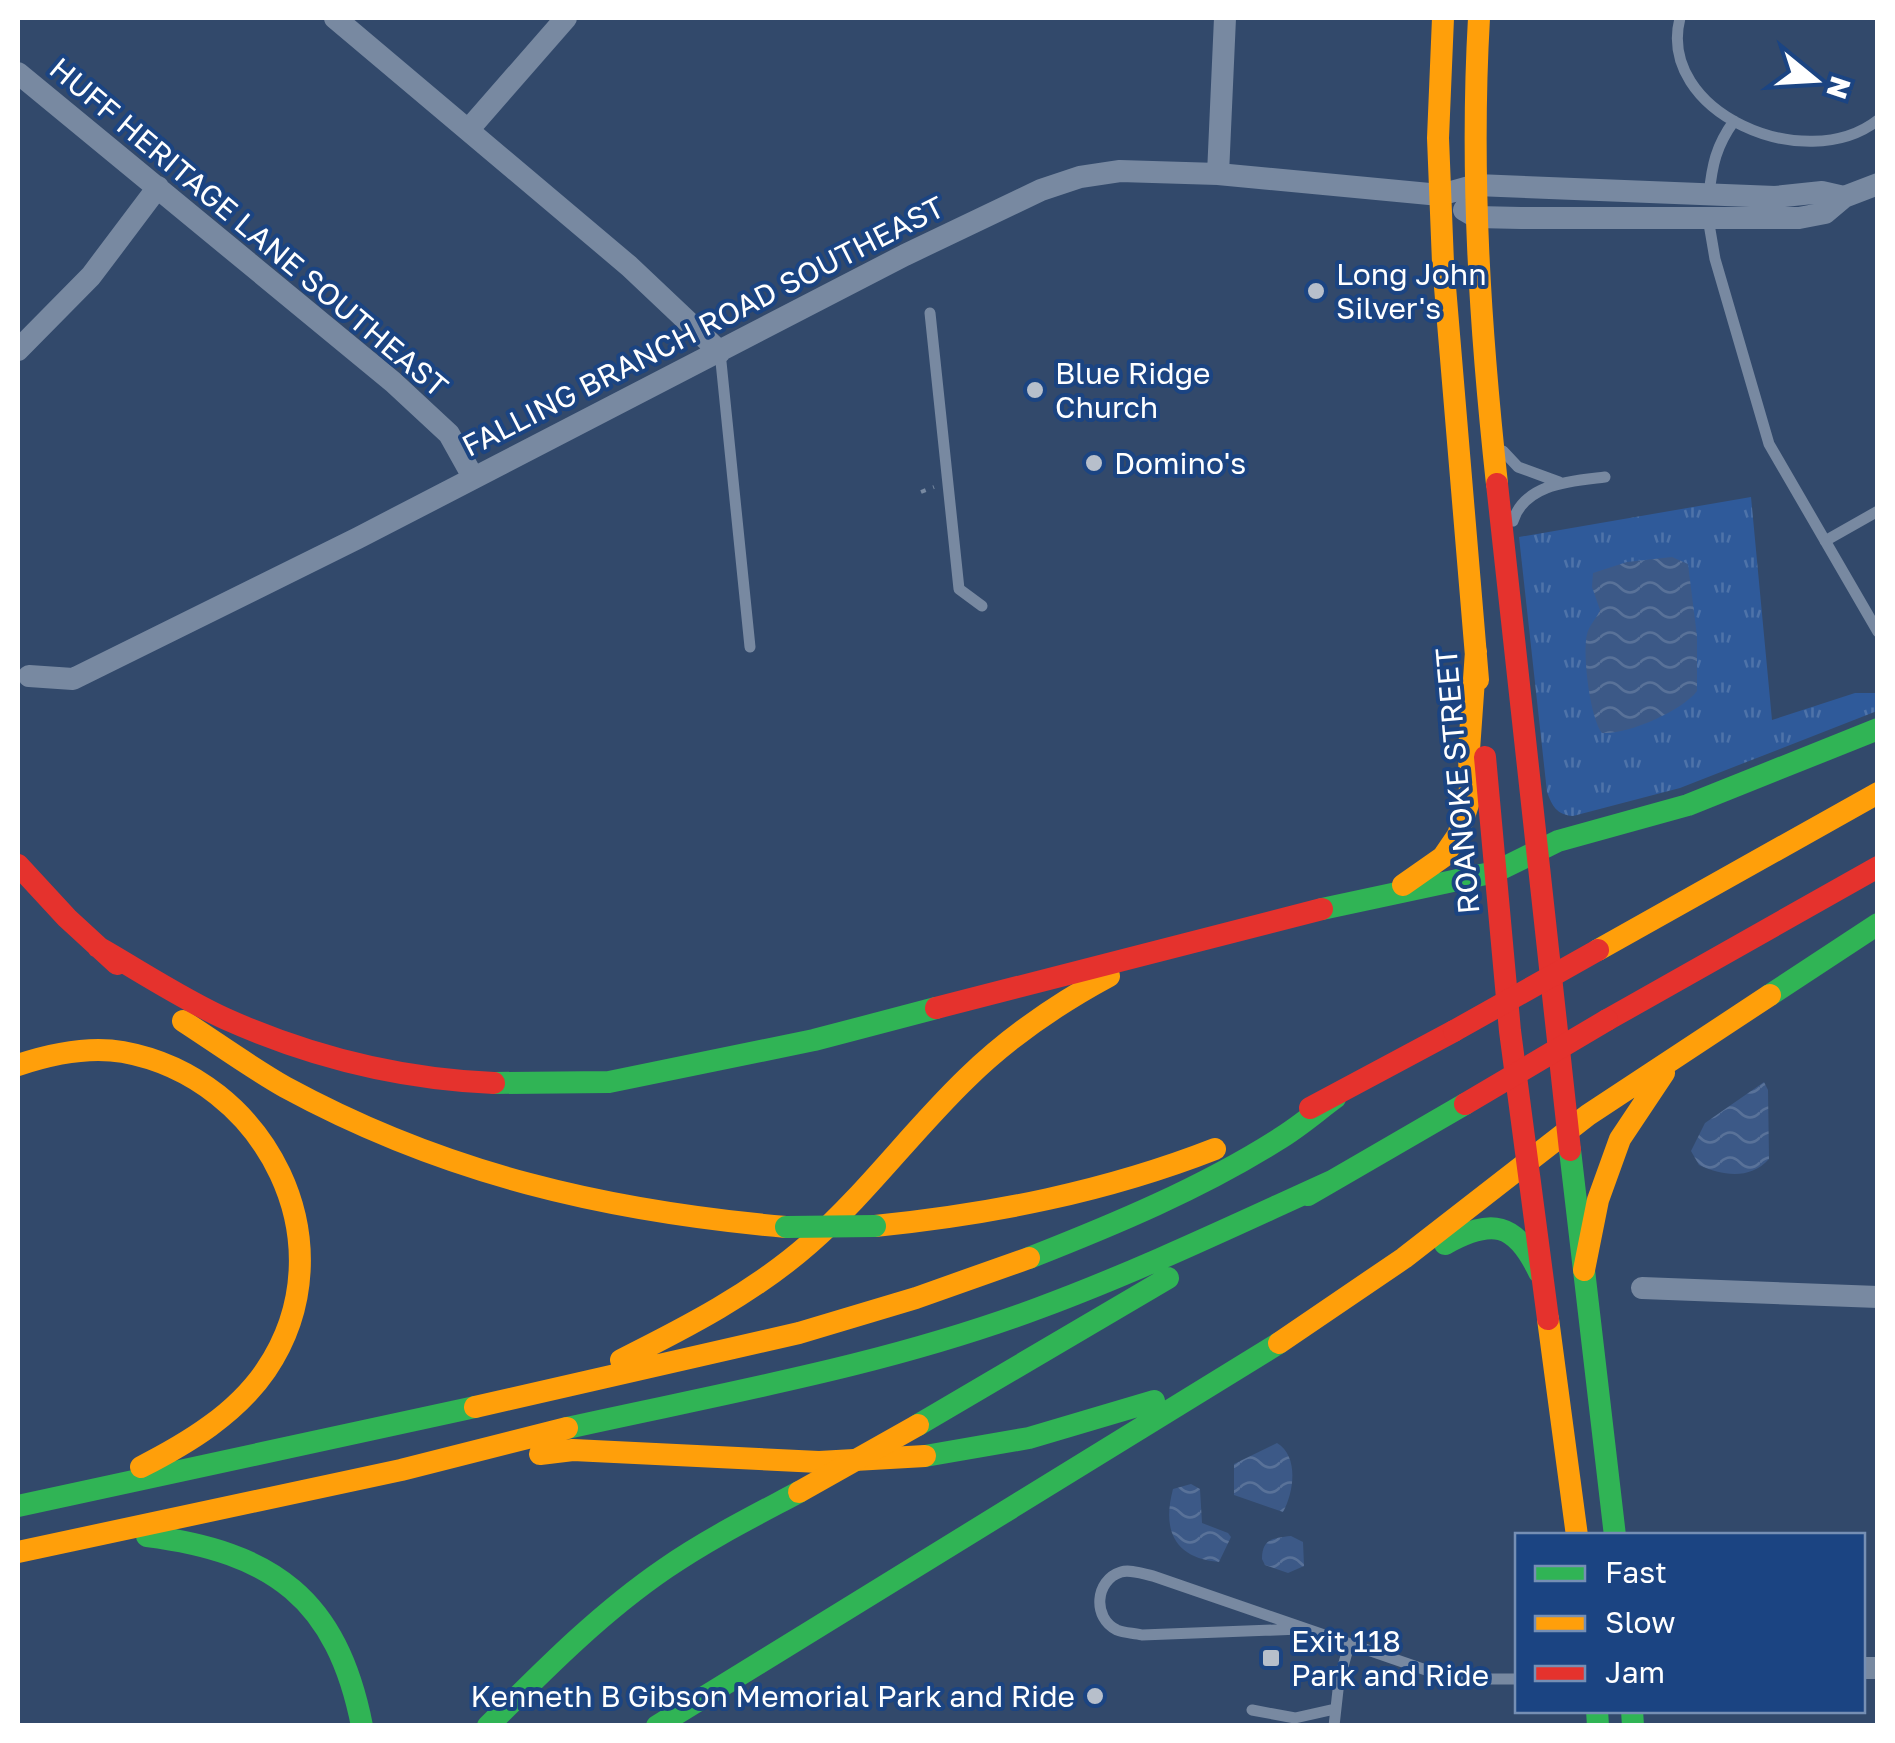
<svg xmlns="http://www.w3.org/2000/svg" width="1895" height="1743" font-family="'Golos Text',sans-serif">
<defs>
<pattern id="grass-tufts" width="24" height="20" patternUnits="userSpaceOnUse" patternTransform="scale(2.5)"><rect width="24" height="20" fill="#2f5a9a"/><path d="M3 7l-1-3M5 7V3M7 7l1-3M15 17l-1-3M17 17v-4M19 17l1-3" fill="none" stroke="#4e73a9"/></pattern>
<pattern id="water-waves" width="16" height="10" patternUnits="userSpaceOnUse" patternTransform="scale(2.5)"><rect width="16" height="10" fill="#3c5987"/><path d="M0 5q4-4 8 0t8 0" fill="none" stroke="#597299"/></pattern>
</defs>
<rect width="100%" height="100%" fill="#32496b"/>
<!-- grass -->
<path fill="url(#grass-tufts)" d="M 1751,497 L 1772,720 L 1855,693 L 1877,693 L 1877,711 L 1680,788 L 1573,816 C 1557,815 1552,806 1547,792 L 1519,537 Z"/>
<!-- water -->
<path fill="url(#water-waves)" d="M 1672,557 L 1688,564 L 1697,636 L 1697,691 C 1682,711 1627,735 1602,733 C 1590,719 1581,648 1588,631 C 1591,623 1597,618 1600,610 L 1592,587 L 1593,573 L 1627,562 Z
M 1764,1082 L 1768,1090 L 1769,1159 C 1750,1180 1723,1176 1699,1165 L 1691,1151 L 1705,1123 Z
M 1277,1443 C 1299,1456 1294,1492 1283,1512 L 1234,1495 L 1234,1464 Z
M 1191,1484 L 1200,1489 L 1202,1523 L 1228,1533 L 1231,1537 L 1219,1562 C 1174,1558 1162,1530 1173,1489 Z
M 1291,1536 L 1303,1542 L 1304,1566 L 1288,1573 L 1265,1565 L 1262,1559 C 1262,1539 1273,1538 1291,1536 Z"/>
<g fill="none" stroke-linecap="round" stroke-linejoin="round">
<!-- path -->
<path stroke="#7889a1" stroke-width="4" stroke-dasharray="5 8" stroke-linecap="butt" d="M 921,492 L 934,487"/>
<!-- lane -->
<path stroke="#7889a1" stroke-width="11" d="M 1680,18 C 1656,112 1805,177 1878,120
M 1709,195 C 1712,165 1716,146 1734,121
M 1708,218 L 1715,259 L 1769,444 L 1878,632
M 930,313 L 959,589 L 982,606
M 720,352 L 750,647
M 1503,451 L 1518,467 L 1559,482
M 1513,521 C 1525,483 1572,481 1605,477
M 1825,541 L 1878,511
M 1300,1629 L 1142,1635 C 1134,1633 1124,1633 1117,1630 C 1092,1618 1095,1580 1121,1572 C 1130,1569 1143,1574 1153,1576 L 1452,1679 L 1518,1679
M 1252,1710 L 1295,1718 L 1335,1709
M 1334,1726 L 1339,1681 L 1349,1645"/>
<!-- street -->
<path stroke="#7889a1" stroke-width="22" d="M 335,18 L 629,266 L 720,352
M 18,73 L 393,382 L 449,434 L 473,477
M 469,129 L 566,18
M 1218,174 L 1225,18
M 1464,210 L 1476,217 L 1521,218 L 1799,218 L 1825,213 L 1844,197 L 1878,184
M 18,350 L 91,276 L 158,187
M 29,676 L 73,679 L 358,538 L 905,255 L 1041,190 L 1080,177 L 1120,171 L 1218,174 L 1440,195 L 1476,185 L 1775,197 L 1822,192 L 1844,197
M 1642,1288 L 1878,1297
M 1862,1668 L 1878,1668"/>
<!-- fast -->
<path stroke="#30b455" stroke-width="22" d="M 1322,909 L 1495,872 L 1558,841 L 1688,805 L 1878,729
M 1770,995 L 1878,924
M 494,1083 L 609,1082 L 814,1040 L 936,1008
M 1570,1150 L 1615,1536
M 1308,1195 L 1465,1104
M 1445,1244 C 1492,1218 1515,1222 1539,1272
M 1029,1258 C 1113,1225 1202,1188 1279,1139 C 1299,1127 1316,1112 1335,1098
M 918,1425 L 1168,1278
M 567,1428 C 725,1393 887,1365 1039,1308 C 1139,1271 1235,1225 1332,1181
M 925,1456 L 1029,1438 L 1154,1401
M 18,1506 L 475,1407
M 147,1536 C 273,1552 337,1599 362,1726
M 1597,1710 L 1598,1726
M 1632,1710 L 1633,1726
M 488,1726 C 544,1670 600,1613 666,1568 C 708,1539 754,1516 799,1492
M 657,1726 L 1279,1343"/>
<!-- slow -->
<path stroke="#ff9f0a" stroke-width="22" d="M 1443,18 L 1438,138 L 1443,263 L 1478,680
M 1479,18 C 1470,174 1480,328 1497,484
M 1403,885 L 1443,857 L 1458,835 L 1470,798 L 1469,750 L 1476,651
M 1598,950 L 1878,793
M 183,1021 C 217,1043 250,1067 285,1087 C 445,1174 606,1211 786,1227
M 18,1065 C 51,1054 88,1046 123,1052 C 266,1078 351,1244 266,1370 C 236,1414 188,1443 141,1467
M 875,1226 C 992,1214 1105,1192 1215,1149
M 1584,1270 L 1598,1200 L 1620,1139 L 1664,1073
M 1548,1319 L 1577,1536
M 1279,1343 L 1404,1258 L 1588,1115 L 1770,995
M 621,1360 C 687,1327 753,1293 809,1244 C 866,1194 912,1131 967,1078 C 1009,1037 1057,1004 1109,976
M 475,1407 L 799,1333 L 916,1298 L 1029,1258
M 540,1454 L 573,1450 L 819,1462 L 925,1456
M 18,1552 L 401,1470 L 567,1428"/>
<!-- jam -->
<path stroke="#e5322d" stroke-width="22" d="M 1497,484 L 1570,1150
M 1485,757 L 1510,1031 L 1548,1319
M 18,865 L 67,918 L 117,964
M 98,947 C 140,971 182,999 226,1019 C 311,1057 400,1079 494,1083
M 936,1008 L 1322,909
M 1607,1020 L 1878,867
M 1310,1108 L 1454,1031"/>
<!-- fast-bridge -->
<path stroke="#30b455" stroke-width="22" d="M 786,1227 L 875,1226"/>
<!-- slow-bridge -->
<path stroke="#ff9f0a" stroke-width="22" d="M 799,1492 L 918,1425"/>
<!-- jam-bridge -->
<path stroke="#e5322d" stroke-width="22" d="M 1454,1031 L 1598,950
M 1465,1104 L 1607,1020"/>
</g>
<!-- markers -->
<g fill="#b7bfcb" stroke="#1b4482" stroke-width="4">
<circle cx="1316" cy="291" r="10"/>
<circle cx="1035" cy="390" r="10"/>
<circle cx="1094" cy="463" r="10"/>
<rect x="1261" y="1648" width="20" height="20" rx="5"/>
<circle cx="1095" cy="1696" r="10"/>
</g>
<g text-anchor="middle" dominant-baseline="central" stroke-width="8" stroke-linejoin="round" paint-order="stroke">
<!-- street labels -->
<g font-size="30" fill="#fff" stroke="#1b4482">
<text transform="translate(249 227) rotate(40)">HUFF HERITAGE LANE SOUTHEAST</text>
<text transform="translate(703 326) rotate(-27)">FALLING BRANCH ROAD SOUTHEAST</text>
<text transform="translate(1457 781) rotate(-95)">ROANOKE STREET</text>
</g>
<!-- poi labels -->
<g font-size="30" fill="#fff" stroke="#1b4482" text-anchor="start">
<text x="1336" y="274">Long John<tspan x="1336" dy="34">Silver's</tspan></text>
<text x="1055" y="373">Blue Ridge<tspan x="1055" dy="34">Church</tspan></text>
<text x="1114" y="463">Domino's</text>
<text x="1291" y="1641">Exit 118<tspan x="1291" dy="34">Park and Ride</tspan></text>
<text x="1075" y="1696" text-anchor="end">Kenneth B Gibson Memorial Park and Ride</text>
</g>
</g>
<!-- border -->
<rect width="1895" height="1743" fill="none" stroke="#ffffff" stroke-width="40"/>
<!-- legend -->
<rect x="1515" y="1533" width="350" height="180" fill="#1b4482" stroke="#768fb4" stroke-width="2.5"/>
<rect x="1535" y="1566" width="50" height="15" fill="#30b455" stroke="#768fb4" stroke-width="2.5"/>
<text x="1605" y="1583" font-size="30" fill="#ffffff">Fast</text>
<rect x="1535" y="1616" width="50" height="15" fill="#ff9f0a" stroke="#768fb4" stroke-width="2.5"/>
<text x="1605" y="1633" font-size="30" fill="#ffffff">Slow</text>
<rect x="1535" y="1666" width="50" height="15" fill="#e5322d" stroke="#768fb4" stroke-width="2.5"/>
<text x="1605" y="1683" font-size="30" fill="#ffffff">Jam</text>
<!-- north arrow -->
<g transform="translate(1815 80) rotate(108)" stroke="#1b4482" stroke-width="8" paint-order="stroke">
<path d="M0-8L18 38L0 25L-18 38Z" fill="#ffffff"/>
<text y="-15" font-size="28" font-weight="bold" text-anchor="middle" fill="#ffffff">N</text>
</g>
</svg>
